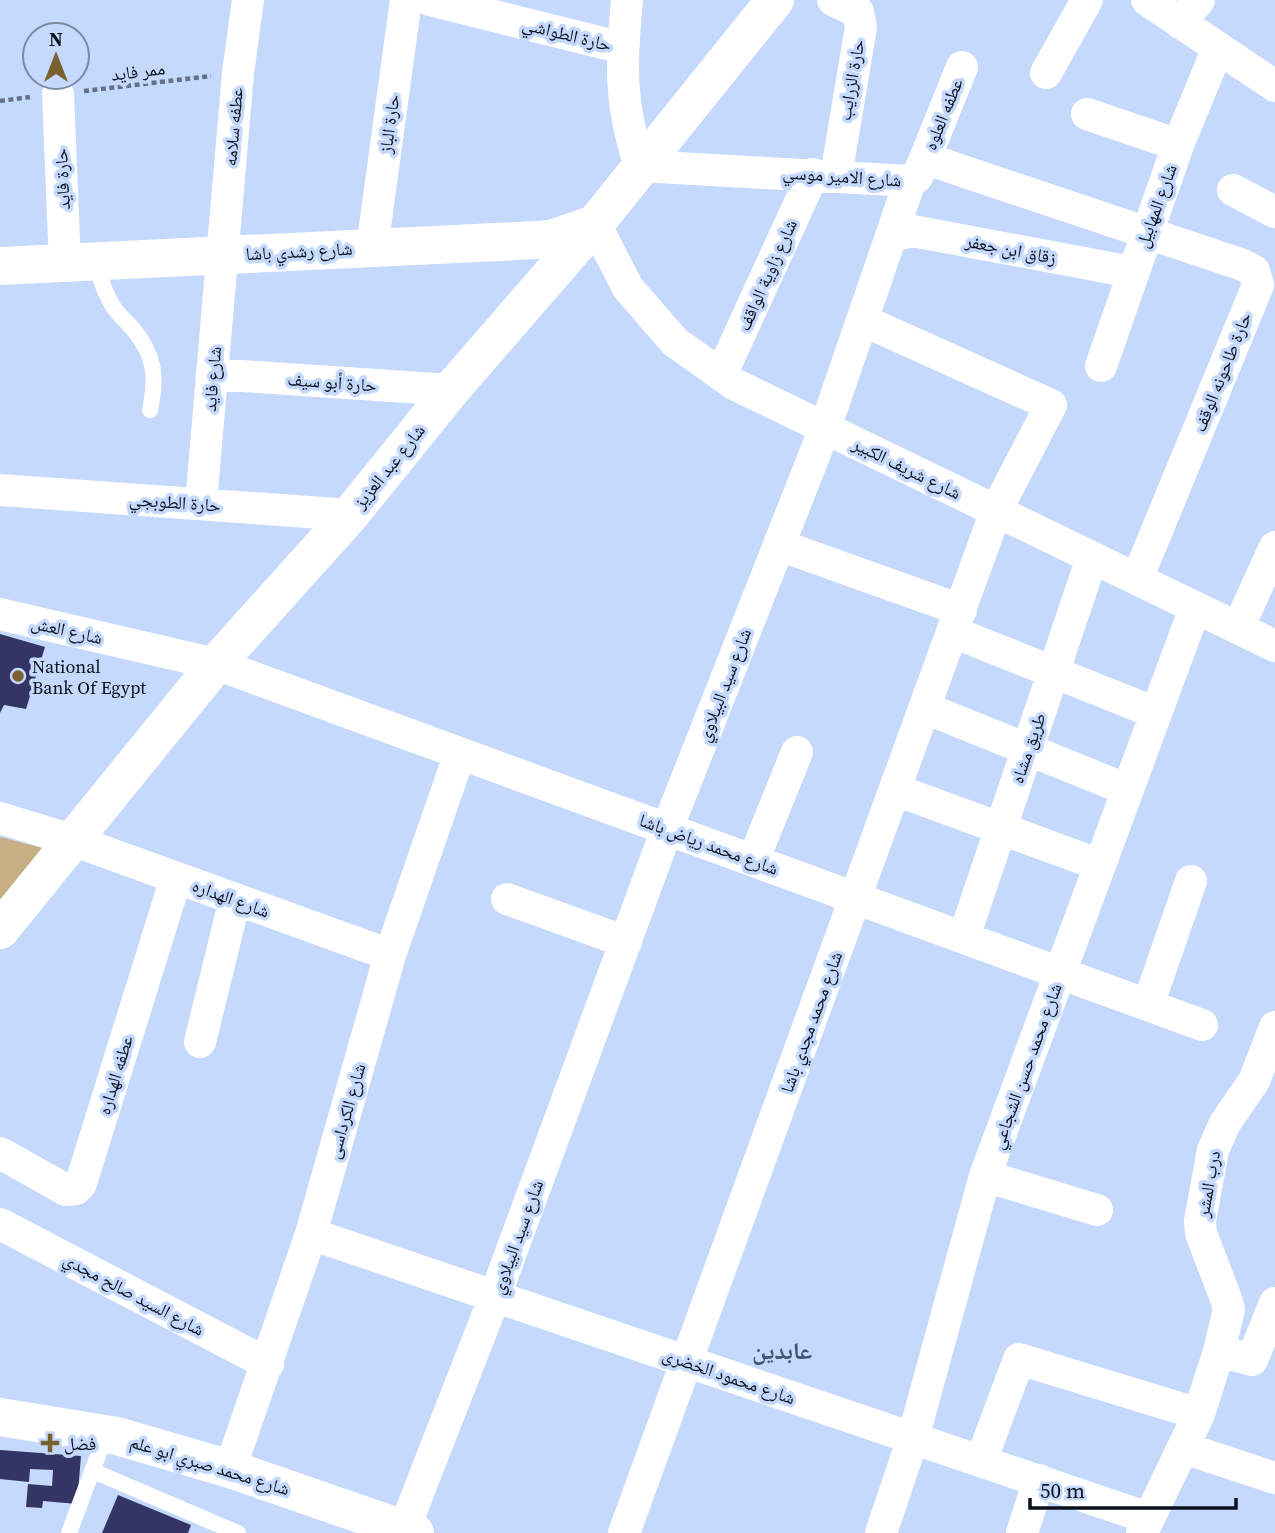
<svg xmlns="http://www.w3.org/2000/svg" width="1275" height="1533" font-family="'Source Serif 4','Noto Naskh Arabic',serif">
<rect width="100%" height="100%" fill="#c5d9fc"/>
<!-- green -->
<path fill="#c8ae83" d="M 0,837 L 42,848 L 0,900 Z"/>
<!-- building -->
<path fill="#343564" d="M 0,634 L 45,647 L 26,709 L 4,705 L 0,713 Z
M 0,1450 L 81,1456 L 77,1504 L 43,1501 L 42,1508 L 26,1507 L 28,1484 L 52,1486 L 53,1470 L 30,1469 L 29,1482 L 0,1479 Z
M 118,1495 L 191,1525 L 188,1533 L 102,1533 Z"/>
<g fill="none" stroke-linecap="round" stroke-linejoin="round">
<!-- path -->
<path stroke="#637087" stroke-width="4.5" stroke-dasharray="5 3.5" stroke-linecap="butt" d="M 84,91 L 211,76
M 0,101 L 30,97"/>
<!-- service -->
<path stroke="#fff" stroke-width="16" d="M 96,263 C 100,279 105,294 114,308 C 120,316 127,322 133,329 C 155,356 157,376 150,410
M 93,1471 L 238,1533
M 69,1533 L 106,1434"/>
<!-- minor -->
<path stroke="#fff" stroke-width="32" d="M 430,0 L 623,48
M 627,0 C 621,63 619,104 640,166 L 910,181 L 917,177 L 924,161 L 930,160 L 1243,265 L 1254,271 L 1258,285 L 1137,579
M 833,0 L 858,12 L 861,27 L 836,176
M 1147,0 L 1275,86
M 1180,23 L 1199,0
M 1046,73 L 1087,0
M 58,94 L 65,264
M 1087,114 L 1178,145
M 924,161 L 962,67
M 1233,190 L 1275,212
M 595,224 L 628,288 L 675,342 L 734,384 L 1275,646
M 891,236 L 913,231 L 1132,272
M 372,248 L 406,0
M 1101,366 L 1178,145 L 1218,48
M 212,374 L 451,390
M 721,375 L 813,174
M 0,490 L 350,515
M 201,503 L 238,73 L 248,0
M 779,545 L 961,610
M 0,614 L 216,664 L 1202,1025
M 1238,628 L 1275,547
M 953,632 L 1156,713
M 925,708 L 1128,790
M 896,790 L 1100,865
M 0,818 L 72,840 L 390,955
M 753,861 L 797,752
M 507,899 L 626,942
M 964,937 L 1092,558
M 1148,1005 L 1191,881
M 200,1042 L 235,899
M 0,1153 L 66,1190 L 76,1189 L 81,1183 L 176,878
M 985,1176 L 1097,1210
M 0,1224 L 268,1364
M 311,1234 L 1148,1518
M 1219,1351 L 1252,1360 L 1275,1303
M 1184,1448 L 1275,1478
M 981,1461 L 1019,1359 L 1199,1414
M 230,1469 L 311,1234 L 390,955 L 460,753
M 404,1529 L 495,1296 L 667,829 L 825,428 L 910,181
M 624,1533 L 996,511 L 1051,405 L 862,320
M 881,1533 L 913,1438 L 985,1176 L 1195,608
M 1022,1533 L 1039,1480
M 1142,1533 L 1199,1414 L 1219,1351 L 1227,1318 L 1229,1309 L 1226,1299 L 1201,1233 L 1200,1221 L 1213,1150 L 1225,1123 L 1254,1081 L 1275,1027"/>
<!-- tertiary -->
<path stroke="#fff" stroke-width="38" d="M 0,266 L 518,241 L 551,239 L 595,224"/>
<!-- secondary -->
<path stroke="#fff" stroke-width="38" d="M 0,930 L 216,664 L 350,515 L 451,390 L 595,224 L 775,0
M 0,1417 L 117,1436 L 230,1469 L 415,1533"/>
</g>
<!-- markers -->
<g fill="#7a6132" stroke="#c5d9fc" stroke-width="2.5">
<circle cx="18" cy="676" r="7"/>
<path d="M46.5 1432.5h7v7h7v7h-7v7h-7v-7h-7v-7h7z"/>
</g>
<g text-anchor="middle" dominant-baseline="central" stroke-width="7" stroke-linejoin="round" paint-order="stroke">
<!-- street labels -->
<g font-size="18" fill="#0a101c" stroke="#c5d9fc">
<text transform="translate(567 34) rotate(14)">حارة الطواشي</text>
<text transform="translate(138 71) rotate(-7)">ممر فايد</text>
<text transform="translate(851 80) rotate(-80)">حارة الزرايب</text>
<text transform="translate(943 114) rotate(-68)">عطفه العلوه</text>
<text transform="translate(389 124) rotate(-82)">حارة الباز</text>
<text transform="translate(233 127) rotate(-85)">عطفه سلامه</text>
<text transform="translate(842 176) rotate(4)">شارع الامير موسي</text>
<text transform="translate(62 179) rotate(-93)">حارة فايد</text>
<text transform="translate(1156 206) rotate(-70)">شارع المهابيل</text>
<text transform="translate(1011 249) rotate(11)">زقاق ابن جعفر</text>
<text transform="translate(299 251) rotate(-3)">شارع رشدي باشا</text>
<text transform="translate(767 275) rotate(-66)">شارع زاوية الواقف</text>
<text transform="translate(1222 372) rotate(-68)">حارة طاحونه الوقف</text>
<text transform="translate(212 379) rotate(-85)">شارع فايد</text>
<text transform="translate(332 382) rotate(4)">حارة أبو سيف</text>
<text transform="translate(389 466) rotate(-51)">شارع عبد العزيز</text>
<text transform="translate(907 468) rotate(26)">شارع شريف الكبير</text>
<text transform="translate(175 502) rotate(4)">حارة الطوبجي</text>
<text transform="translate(67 630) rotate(13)">شارع العش</text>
<text transform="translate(724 685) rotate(-69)">شارع سيد البيلاوي</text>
<text transform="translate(1028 748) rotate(-71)">طريق مشاه</text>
<text transform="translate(709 844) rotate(20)">شارع محمد رياض باشا</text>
<text transform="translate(231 898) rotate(20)">شارع الهداره</text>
<text transform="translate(811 1022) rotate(-70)">شارع محمد مجدي باشا</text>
<text transform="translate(1026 1066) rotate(-70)">شارع محمد حسن الشجاعي</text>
<text transform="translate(115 1075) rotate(-73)">عطفه الهداره</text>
<text transform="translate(346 1111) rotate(-74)">شارع الكرداسى</text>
<text transform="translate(1208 1184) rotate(-80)">درب المشر</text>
<text transform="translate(517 1237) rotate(-70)">شارع سيد البيلاوي</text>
<text transform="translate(134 1294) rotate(28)">شارع السيد صالح مجدي</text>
<text transform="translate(729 1376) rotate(19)">شارع محمود الخضرى</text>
<text transform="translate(210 1465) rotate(17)">شارع محمد صبري ابو علم</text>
</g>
<!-- poi labels -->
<g font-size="18" fill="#0a101c" stroke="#c5d9fc" text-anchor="start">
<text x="32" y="666">National<tspan x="32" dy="21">Bank Of Egypt</tspan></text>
<text x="64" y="1443">فضل</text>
</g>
<!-- district labels -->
<g font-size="24" font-weight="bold" fill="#435471" stroke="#c5d9fc">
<text x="782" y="1350">عابدين</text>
</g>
</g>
<!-- north arrow -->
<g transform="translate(56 56)"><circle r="33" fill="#c5d9fc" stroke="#7a89a2" stroke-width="2"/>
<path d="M0-5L12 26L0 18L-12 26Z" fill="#7a6132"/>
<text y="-10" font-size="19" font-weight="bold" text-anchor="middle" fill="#0a101c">N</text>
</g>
<!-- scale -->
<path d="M1030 1498v10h206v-10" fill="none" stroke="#0a101c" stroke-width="3.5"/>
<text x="1040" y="1498" font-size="21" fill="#0a101c" stroke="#c5d9fc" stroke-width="5" paint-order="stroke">50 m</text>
</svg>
